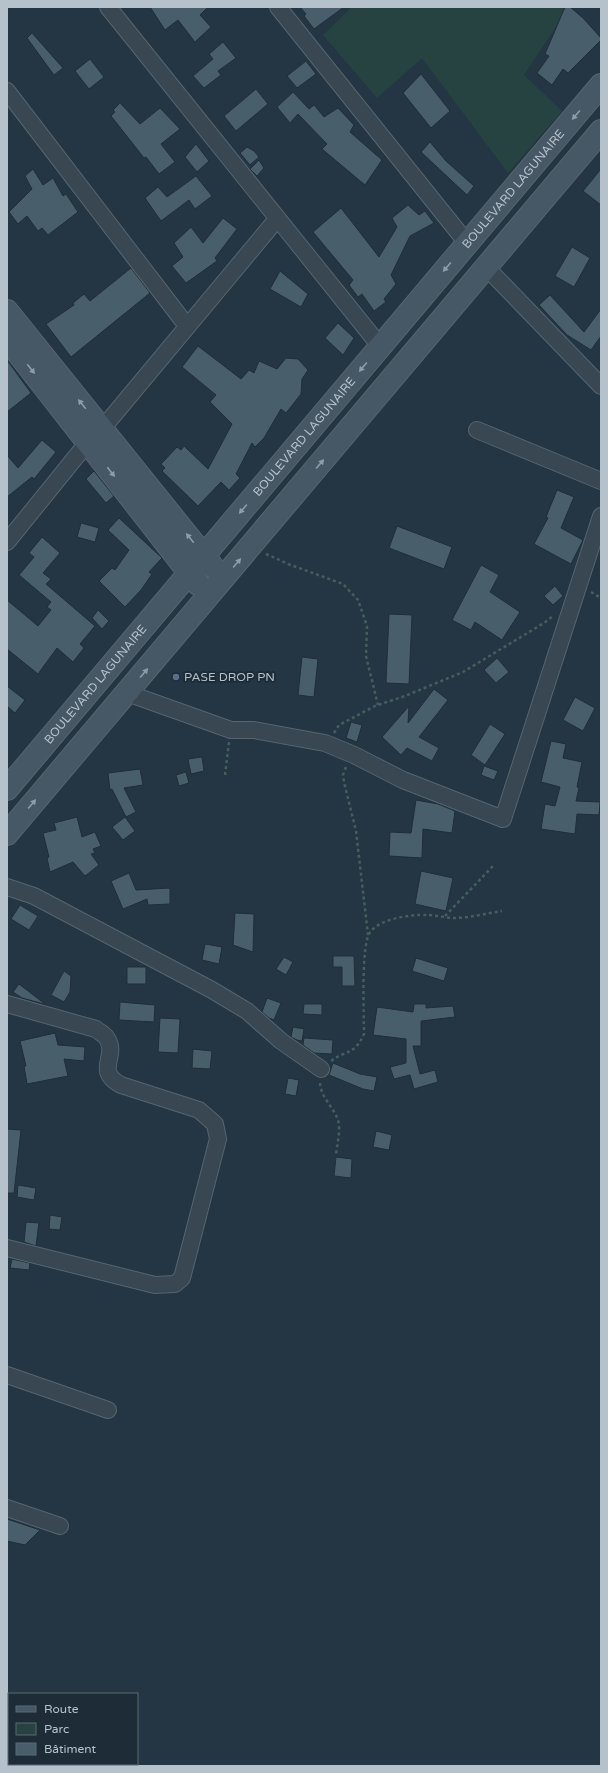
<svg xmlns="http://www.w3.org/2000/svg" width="608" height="1773" font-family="'Varela Round',sans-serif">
<rect width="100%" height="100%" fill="#243643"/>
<!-- green -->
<path fill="#264342" d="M 352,7 L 569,7 L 524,75 L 562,111 L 508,173 L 422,58 L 377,98 L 323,35 Z"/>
<!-- building -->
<path fill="#495e6b" stroke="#1f2e39" d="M 150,7 L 208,7 L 200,15 L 211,27 L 195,42 L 178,20 L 165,30 Z
M 300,7 L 344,7 L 314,29 L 304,16 L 306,14 Z
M 565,7 L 570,7 L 583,18 L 601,38 L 601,40 L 568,73 L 563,69 L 552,85 L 537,73 L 549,56 L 545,54 Z
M 32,33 L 63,68 L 54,75 L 27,38 Z
M 223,42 L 236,58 L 218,71 L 221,75 L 204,88 L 193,76 L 213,59 L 209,54 Z
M 90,59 L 104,77 L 89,89 L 75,71 Z
M 306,61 L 316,74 L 297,88 L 287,76 Z
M 421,74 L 450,111 L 431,128 L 403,93 Z
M 256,89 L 268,104 L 236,131 L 224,116 Z
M 293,92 L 309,109 L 314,105 L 324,117 L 338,108 L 354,125 L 350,132 L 382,160 L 365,185 L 322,149 L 327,144 L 298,114 L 290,123 L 277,107 Z
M 120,103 L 140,124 L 160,108 L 180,129 L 161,144 L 175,162 L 159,174 L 146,157 L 144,158 L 111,116 L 115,112 L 113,110 Z
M 430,142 L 446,161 L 474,186 L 467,195 L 421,152 Z
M 196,144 L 209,161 L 197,172 L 185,157 Z
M 247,147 L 254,151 L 259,157 L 250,165 L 240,153 Z
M 259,160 L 264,168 L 257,176 L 250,169 Z
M 33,169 L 43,185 L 53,178 L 63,196 L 66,194 L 78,212 L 48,235 L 42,228 L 38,231 L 27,216 L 18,224 L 9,212 L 32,189 L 25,176 Z
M 601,169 L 601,205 L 583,191 Z
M 196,176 L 212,196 L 195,209 L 189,200 L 161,221 L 145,198 L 158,187 L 167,197 Z
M 408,205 L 419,215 L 425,211 L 434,223 L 410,236 L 391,275 L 396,284 L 384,299 L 386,302 L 374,311 L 362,294 L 358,297 L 349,285 L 353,280 L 313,232 L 341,208 L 379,257 L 397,227 L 392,218 Z
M 223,218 L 237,229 L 215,258 L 217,261 L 186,283 L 172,266 L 183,257 L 174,243 L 191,227 L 203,243 Z
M 572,247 L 590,258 L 574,287 L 555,276 Z
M 131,268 L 150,293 L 71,357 L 46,324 L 74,305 L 73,303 L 84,294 L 90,301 Z
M 280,271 L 308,294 L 301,307 L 270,289 Z
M 550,295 L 584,332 L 601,309 L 601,336 L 591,350 L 567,335 L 539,305 Z
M 338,323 L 354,338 L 343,355 L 325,338 Z
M 198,346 L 241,379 L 249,370 L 254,373 L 259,361 L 277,369 L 286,358 L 298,359 L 308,370 L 302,379 L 301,394 L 286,413 L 281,409 L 264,438 L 255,447 L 252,443 L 236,474 L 240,478 L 229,490 L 221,482 L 198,506 L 162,471 L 165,468 L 161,464 L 177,447 L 181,450 L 184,446 L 208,469 L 232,424 L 210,402 L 216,395 L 182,367 Z
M 7,360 L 31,393 L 7,412 Z
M 42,440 L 56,452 L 34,479 L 32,477 L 7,497 L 7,455 L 18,468 Z
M 94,471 L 114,496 L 106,503 L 86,479 Z
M 557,490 L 574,497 L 561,528 L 583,540 L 571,564 L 534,544 L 548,518 L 546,517 Z
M 119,518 L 162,558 L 149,572 L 152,574 L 141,590 L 125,607 L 99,581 L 112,568 L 115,570 L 129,550 L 108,530 Z
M 81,523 L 99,528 L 95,542 L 77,537 Z
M 397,526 L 452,547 L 444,569 L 389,548 Z
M 42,537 L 60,553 L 43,573 L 51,579 L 46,584 L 95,626 L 80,644 L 84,648 L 73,662 L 57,648 L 38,674 L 7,649 L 7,600 L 38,626 L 51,610 L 47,607 L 51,602 L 19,575 L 34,557 L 29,553 Z
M 481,565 L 499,575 L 490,592 L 520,612 L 502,640 L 475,622 L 471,630 L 452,620 Z
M 555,586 L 563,596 L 553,605 L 544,596 Z
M 98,610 L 109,621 L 102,629 L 92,618 Z
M 389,614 L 412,615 L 409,684 L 386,683 Z
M 302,657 L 318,659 L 314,697 L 298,695 Z
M 497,658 L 509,672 L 496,683 L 484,670 Z
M 7,686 L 25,700 L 15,713 L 7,706 Z
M 434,689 L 448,700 L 419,737 L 439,748 L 432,761 L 407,748 L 401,755 L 382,737 L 409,706 L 408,723 Z
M 575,697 L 595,708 L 583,731 L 563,720 Z
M 351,722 L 362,725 L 357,742 L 346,738 Z
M 490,724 L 505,734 L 485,765 L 471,755 Z
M 551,741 L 566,744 L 563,758 L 582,762 L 577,787 L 579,788 L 576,801 L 600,802 L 599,815 L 577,814 L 575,834 L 541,829 L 545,804 L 555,806 L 560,787 L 541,782 Z
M 202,757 L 204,771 L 191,774 L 188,759 Z
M 484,766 L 498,771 L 494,780 L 481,775 Z
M 140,769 L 143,785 L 124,788 L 136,812 L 126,817 L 112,789 L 110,790 L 108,773 Z
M 186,772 L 189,783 L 179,786 L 176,775 Z
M 416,800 L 438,804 L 455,811 L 452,833 L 423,829 L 422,858 L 389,856 L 390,832 L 411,833 Z
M 77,817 L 82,837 L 95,832 L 101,846 L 93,849 L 95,853 L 91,854 L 99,865 L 85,876 L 73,862 L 50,872 L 47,858 L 49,857 L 43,833 L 56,830 L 54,823 Z
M 125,817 L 135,831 L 123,840 L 112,827 Z
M 421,871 L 453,878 L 446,911 L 415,904 Z
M 129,873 L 136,890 L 170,888 L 170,904 L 148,905 L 147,899 L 123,909 L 111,881 Z
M 20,905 L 38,916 L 29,930 L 11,919 Z
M 235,913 L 254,914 L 253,952 L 233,945 Z
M 205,944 L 222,947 L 219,964 L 202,960 Z
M 333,956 L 354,956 L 355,986 L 342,986 L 342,967 L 333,967 Z
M 284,957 L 293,962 L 286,975 L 276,969 Z
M 416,958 L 448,968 L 444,981 L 412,971 Z
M 127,967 L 146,967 L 146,984 L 127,984 Z
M 64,971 L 71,976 L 70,992 L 64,1002 L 51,995 Z
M 19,984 L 45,1004 L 44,1004 L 22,998 L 13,992 Z
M 267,998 L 281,1003 L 274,1020 L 269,1018 L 262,1012 Z
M 120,1002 L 155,1005 L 154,1022 L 119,1020 Z
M 304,1004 L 322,1004 L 322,1015 L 303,1014 Z
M 414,1004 L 426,1004 L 426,1008 L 453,1006 L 455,1017 L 421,1021 L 421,1046 L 413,1046 L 420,1074 L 435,1070 L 438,1082 L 414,1089 L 410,1075 L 394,1079 L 390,1067 L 406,1063 L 406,1039 L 373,1035 L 377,1007 L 413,1012 Z
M 160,1018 L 180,1019 L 178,1053 L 158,1052 Z
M 293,1027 L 304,1029 L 302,1041 L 297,1040 L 291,1037 Z
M 55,1033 L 58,1045 L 85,1047 L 84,1061 L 64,1059 L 68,1076 L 27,1084 L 24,1066 L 26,1066 L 20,1041 Z
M 304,1038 L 333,1040 L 332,1054 L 314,1053 L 303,1045 Z
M 193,1049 L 212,1051 L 210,1069 L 192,1068 Z
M 333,1063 L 360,1074 L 377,1077 L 374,1091 L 363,1089 L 329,1075 Z
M 288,1078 L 299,1080 L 296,1096 L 285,1094 Z
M 7,1129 L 21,1130 L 14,1193 L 7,1193 Z
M 376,1131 L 392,1135 L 389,1150 L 373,1147 Z
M 336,1157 L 352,1159 L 351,1178 L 334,1176 Z
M 18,1185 L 36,1188 L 34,1200 L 17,1197 Z
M 50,1215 L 62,1217 L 60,1230 L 49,1229 Z
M 26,1222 L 39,1223 L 36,1246 L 24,1242 Z
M 12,1259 L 30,1263 L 29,1270 L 10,1268 Z
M 7,1519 L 40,1530 L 25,1545 L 7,1541 Z"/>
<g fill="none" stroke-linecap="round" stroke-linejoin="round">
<!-- street casing -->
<g stroke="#56656f" stroke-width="18">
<path id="street" d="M 108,7 L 380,346
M 278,7 L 467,243
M 7,91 L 187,326
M 486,267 L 601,386
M 102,429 L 277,219
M 477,430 L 601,481
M 7,542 L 88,442
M 127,693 L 231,730 L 254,730 L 325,743 L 354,755 L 403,780 L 503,819 L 601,516
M 7,887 L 34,896 L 212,990 L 247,1011 L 281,1041 L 321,1069
M 7,1004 L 96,1029 C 99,1032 104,1034 106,1037 C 120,1056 93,1070 121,1085 L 199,1110 L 215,1124 L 218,1139 L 182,1278 L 175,1284 L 155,1285 L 7,1248
M 7,1375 L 108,1410
M 7,1508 L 60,1526"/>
</g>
<!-- secondary casing -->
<g stroke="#56656f" stroke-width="24">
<g id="secondary">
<path d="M 7,311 L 212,566"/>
<path d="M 7,339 L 198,584"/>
<path id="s1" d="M 7,789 L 601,85"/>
<path d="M 7,834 L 601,131"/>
</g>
</g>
<!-- path -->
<path stroke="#445f5e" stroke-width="2.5" stroke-dasharray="3 3" stroke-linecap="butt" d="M 266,554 L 288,564 L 343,584 L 358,600 L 367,626 L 366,656 L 378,705
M 591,592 L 601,598
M 334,733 L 339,725 L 375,706 L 405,696 L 463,672 L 544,623 L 553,616
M 346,767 L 343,775 L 344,782 L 356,831 L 368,935
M 225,775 L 229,742
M 445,916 L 494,865
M 331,1061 C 347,1049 354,1056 364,1034 C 364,1013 361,950 369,934 C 377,919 411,914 427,915 C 436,915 445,918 454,918 C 470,918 487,913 502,911
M 320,1083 C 321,1098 333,1106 338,1120 C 341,1130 337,1145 336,1155"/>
<!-- street -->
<use href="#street" stroke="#384752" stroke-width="16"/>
<!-- secondary -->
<use href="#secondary" stroke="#465765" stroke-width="22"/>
</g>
<!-- one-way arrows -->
<defs><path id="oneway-solid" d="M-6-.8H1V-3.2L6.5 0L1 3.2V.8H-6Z"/></defs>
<g fill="#8e9da8">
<use href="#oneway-solid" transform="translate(576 115) rotate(130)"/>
<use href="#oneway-solid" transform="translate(447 267) rotate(130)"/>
<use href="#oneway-solid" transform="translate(363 367) rotate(130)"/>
<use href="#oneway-solid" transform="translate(31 369) rotate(52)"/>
<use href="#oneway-solid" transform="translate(82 404) rotate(-129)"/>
<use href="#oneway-solid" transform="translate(320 464) rotate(-50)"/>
<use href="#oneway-solid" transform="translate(111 472) rotate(52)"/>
<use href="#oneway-solid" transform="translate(243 509) rotate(130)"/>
<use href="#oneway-solid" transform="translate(190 538) rotate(-129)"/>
<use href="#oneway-solid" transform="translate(237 563) rotate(-50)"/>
<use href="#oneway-solid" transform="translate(144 673) rotate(-50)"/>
<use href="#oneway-solid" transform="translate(32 804) rotate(-50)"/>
</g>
<!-- markers -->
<circle fill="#5c6f8a" stroke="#1d2c37" stroke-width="1.5" cx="176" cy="677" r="4"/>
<g text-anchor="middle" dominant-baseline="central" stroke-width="4" stroke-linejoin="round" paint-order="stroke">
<!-- street labels -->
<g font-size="12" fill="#b5c2cc" stroke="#1d2c37">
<text stroke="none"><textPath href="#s1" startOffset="785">BOULEVARD LAGUNAIRE</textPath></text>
<text stroke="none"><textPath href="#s1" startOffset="461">BOULEVARD LAGUNAIRE</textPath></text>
<text stroke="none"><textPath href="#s1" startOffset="137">BOULEVARD LAGUNAIRE</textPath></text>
</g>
<!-- poi labels -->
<g font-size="12" fill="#b5c2cc" stroke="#1d2c37" text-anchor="start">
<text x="184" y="677">PASE DROP PN</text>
</g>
</g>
<!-- border -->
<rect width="608" height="1773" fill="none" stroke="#b5c2cc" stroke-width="16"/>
<!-- legend -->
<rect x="8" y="1693" width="130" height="72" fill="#1d2c37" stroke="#5a6873"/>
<rect x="16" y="1706" width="20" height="6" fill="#465765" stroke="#5a6873"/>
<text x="44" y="1713" font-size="12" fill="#b5c2cc">Route</text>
<rect x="16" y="1723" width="20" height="12" fill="#264342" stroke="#5a6873"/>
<text x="44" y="1733" font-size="12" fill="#b5c2cc">Parc</text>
<rect x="16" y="1743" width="20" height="12" fill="#495e6b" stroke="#5a6873"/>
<text x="44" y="1753" font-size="12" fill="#b5c2cc">Bâtiment</text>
</svg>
